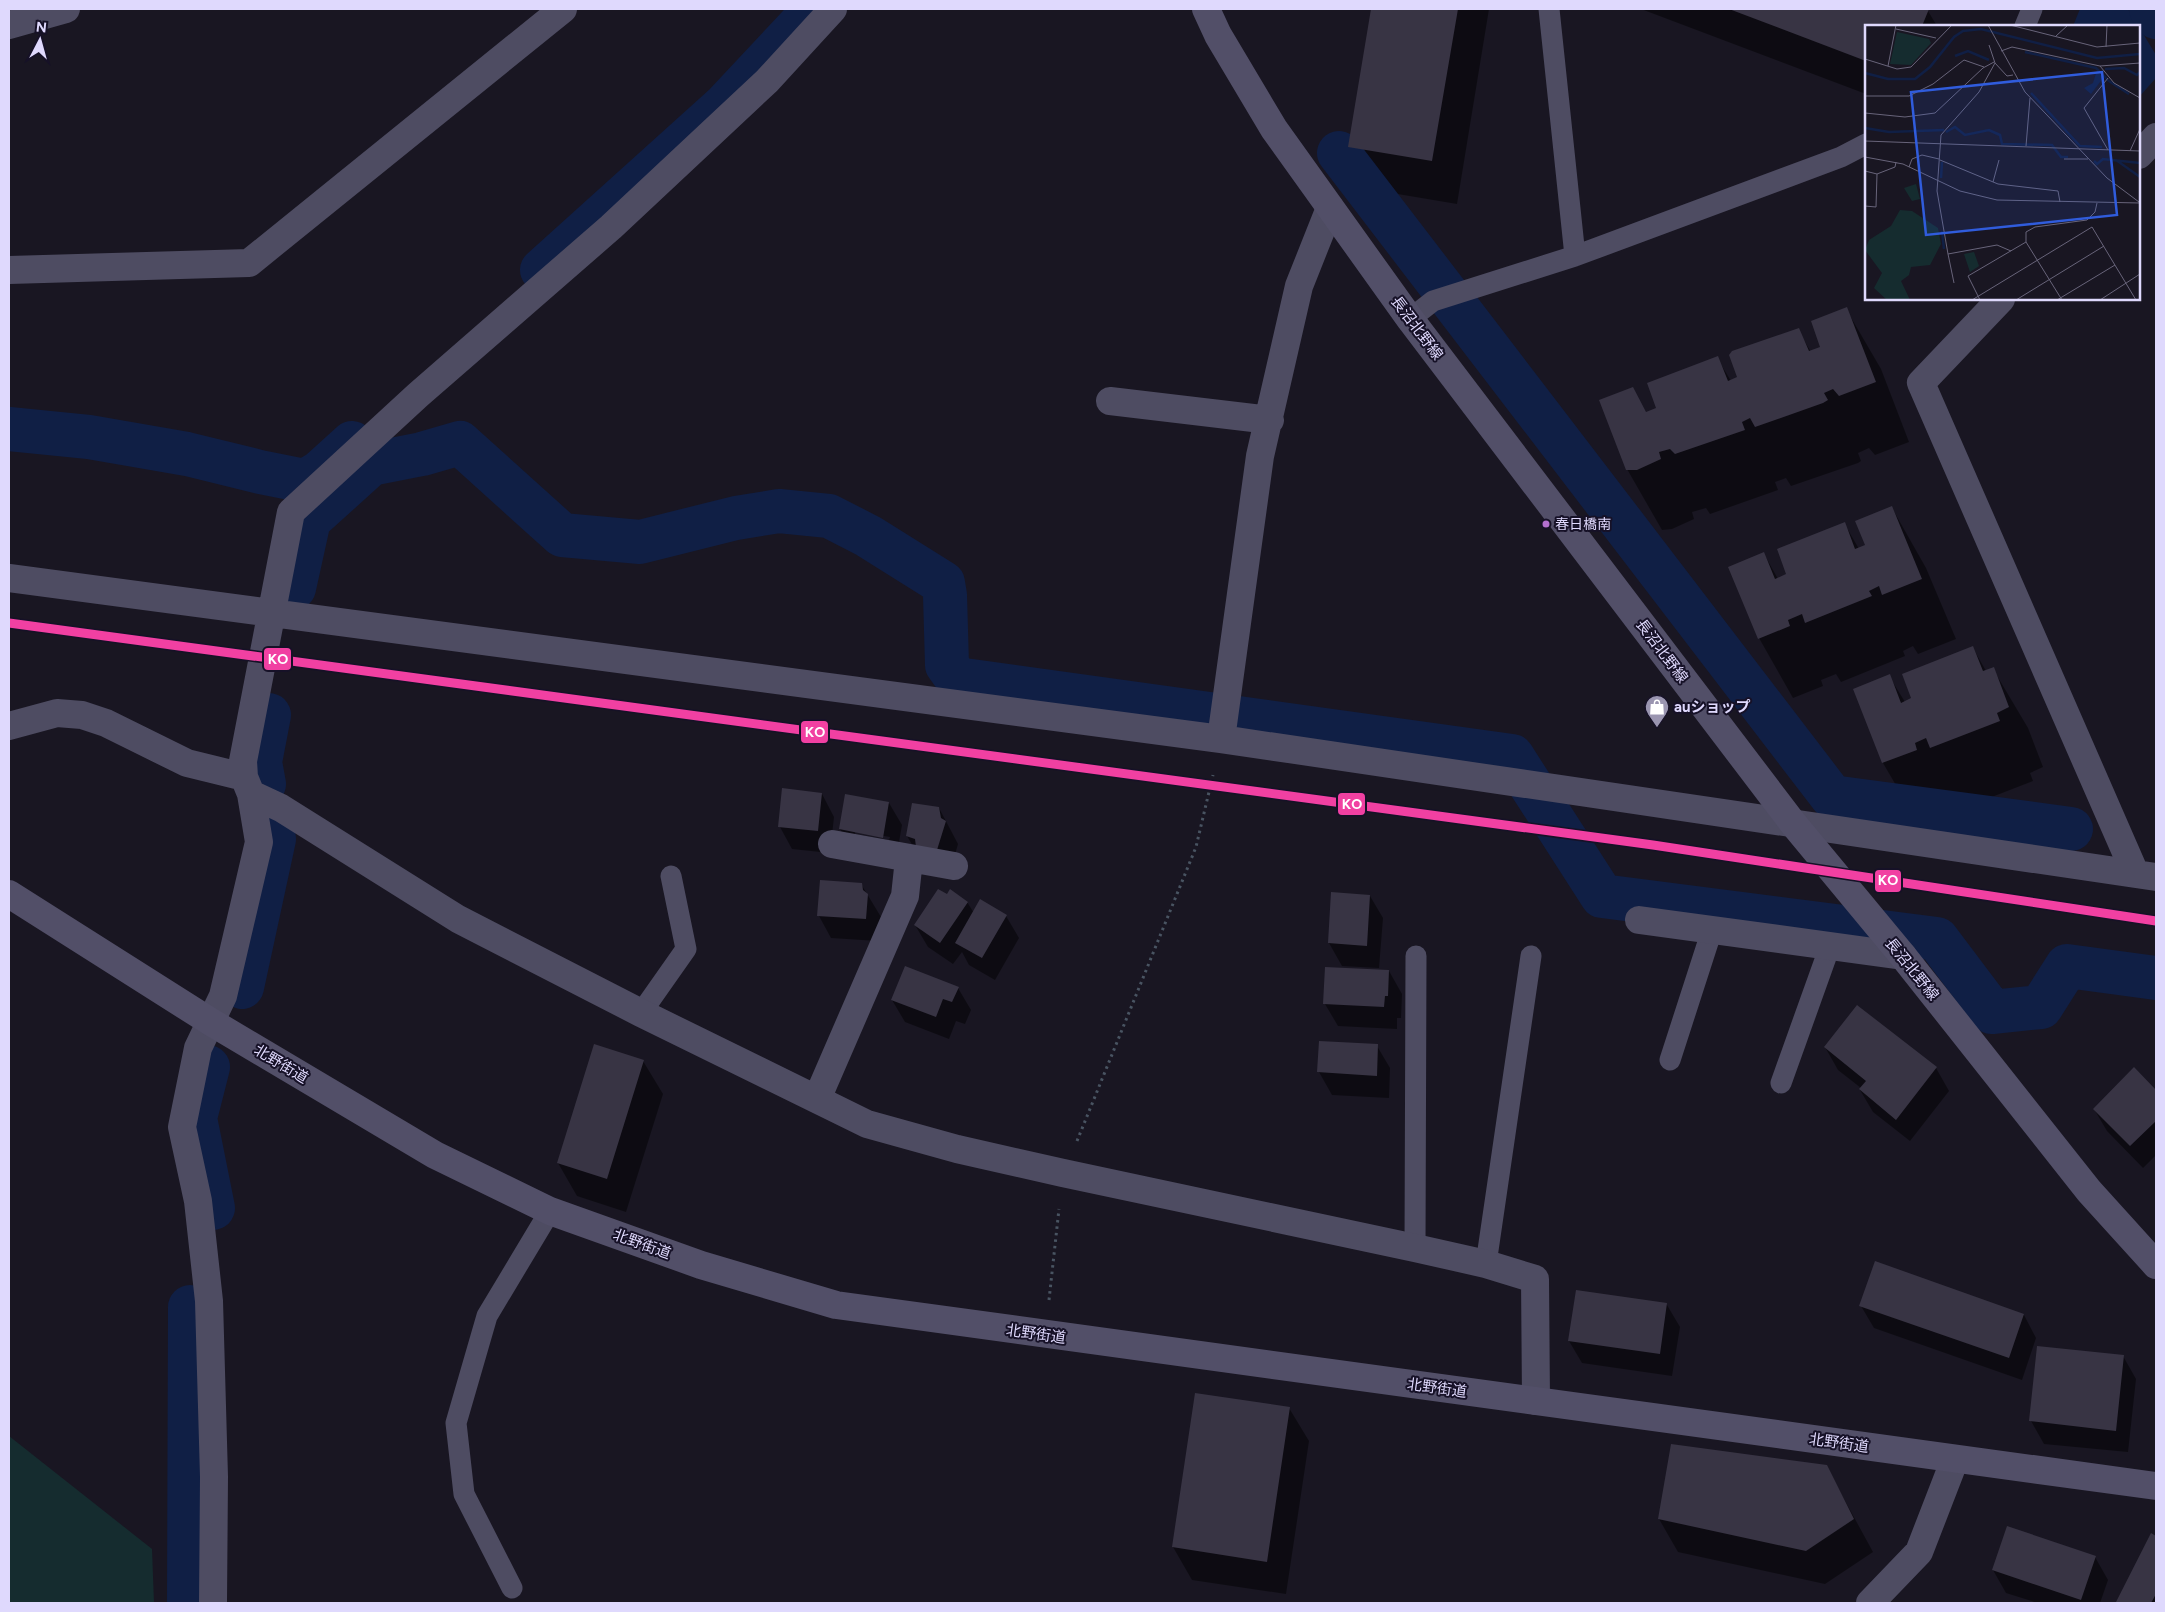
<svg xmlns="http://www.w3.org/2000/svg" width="2165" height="1612" font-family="Figtree,'Noto Sans JP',sans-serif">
<rect width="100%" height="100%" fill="#191622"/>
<!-- green -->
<path fill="#152c2f" d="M 9,1436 L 152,1549 L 154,1603 L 9,1603 Z"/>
<!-- water -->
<path fill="#101f45" d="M 2080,9 L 2128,9 L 2156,55 L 2156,78 L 2139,97 L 2139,26 L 2073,26 Z"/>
<!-- shadow -->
<path fill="#0007" fill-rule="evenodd" d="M 1372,9 L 1489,9 L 1457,204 L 1374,190 L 1349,147 Z
M 1641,9 L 1923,9 L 1928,11 L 1937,26 L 1866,26 L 1866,94 Z
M 1846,309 L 1881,369 L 1909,442 L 1875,455 L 1869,448 L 1858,453 L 1861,461 L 1858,463 L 1791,486 L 1786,478 L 1775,482 L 1778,490 L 1710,514 L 1706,508 L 1692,512 L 1694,519 L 1672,529 L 1662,530 L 1627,469 L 1647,413 L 1658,409 L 1717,358 L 1731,381 L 1739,378 L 1798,330 L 1811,352 L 1822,348 Z
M 1892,508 L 1926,568 L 1956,639 L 1918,654 L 1913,646 L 1903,651 L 1905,656 L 1841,682 L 1836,674 L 1821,680 L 1823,686 L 1793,698 L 1759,638 L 1764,554 L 1778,579 L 1788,574 L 1844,523 L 1859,549 L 1866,545 Z
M 1973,648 L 1986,671 L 1993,669 L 2028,728 L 2043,767 L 2030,773 L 2033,781 L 1966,807 L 1961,798 L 1948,803 L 1951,810 L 1918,823 L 1883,763 L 1855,689 L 1889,676 L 1905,702 L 1913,699 Z
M 822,794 L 834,817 L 830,853 L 792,849 L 780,827 Z
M 889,803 L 902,825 L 896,859 L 853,852 L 840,829 ZM 855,831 L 890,837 L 889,840 L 855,834 Z
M 939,808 L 958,844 L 950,872 L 920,858 L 907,836 Z
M 861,884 L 881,917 L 878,941 L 831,938 L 819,916 Z
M 1332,893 L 1370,896 L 1383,918 L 1379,968 L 1342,966 L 1329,943 Z
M 947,896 L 967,902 L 974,913 L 1006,916 L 1019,938 L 995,980 L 969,965 L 962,952 L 953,964 L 928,947 L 915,925 Z
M 1389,971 L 1402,994 L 1401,1018 L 1397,1018 L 1397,1029 L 1338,1026 L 1325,1004 Z
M 958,988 L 971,1010 L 965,1024 L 956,1021 L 949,1039 L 905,1022 L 892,1000 Z
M 1858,1006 L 1936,1068 L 1949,1091 L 1910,1141 L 1873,1112 L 1860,1090 L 1861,1088 L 1838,1070 L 1825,1047 Z
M 1320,1042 L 1377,1046 L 1390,1068 L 1389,1098 L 1332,1095 L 1319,1072 Z
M 643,1061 L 663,1094 L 626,1212 L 577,1196 L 558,1163 Z
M 2134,1069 L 2156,1092 L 2156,1155 L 2143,1168 L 2107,1131 L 2094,1109 Z
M 1667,1305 L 1680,1327 L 1672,1376 L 1582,1363 L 1569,1341 Z
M 1861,1306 L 2024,1315 L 2036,1338 L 2022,1380 L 1874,1328 Z
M 2123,1356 L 2136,1379 L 2128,1452 L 2044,1444 L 2031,1421 Z
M 1196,1394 L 1289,1408 L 1309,1441 L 1286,1594 L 1192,1580 L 1173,1547 Z
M 1826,1466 L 1873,1552 L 1825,1584 L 1678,1552 L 1659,1519 Z
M 2152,1535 L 2156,1537 L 2156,1603 L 2118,1603 Z
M 2095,1557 L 2108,1580 L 2100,1603 L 2038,1603 L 2006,1593 L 1993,1570 Z"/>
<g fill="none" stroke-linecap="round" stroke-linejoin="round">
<!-- canal -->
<path stroke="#101f45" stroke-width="44" d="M 2151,9 L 2156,17
M 1339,153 L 1832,797 L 2071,829
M 542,270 L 725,105 L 815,9
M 9,429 L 89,437 L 187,454 L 260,472 L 305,481 L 320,472 L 352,443
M 294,588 L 309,520 L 371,464 L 422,454 L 460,443 L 562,535 L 640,542 L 736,518 L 779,511 L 829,516 L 868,536 L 943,583 L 945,595 L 947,665 L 957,679 L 1512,756 L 1602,896 L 1937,939 L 1992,1012 L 2041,1007 L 2067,966 L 2156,978
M 264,784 L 260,762 L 269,715
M 242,987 L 274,839 L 269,814
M 208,1067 L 195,1118 L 213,1208
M 189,1603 L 190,1307"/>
</g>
<!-- building -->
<path fill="#383444" d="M 1371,9 L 1458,9 L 1432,161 L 1348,147 Z
M 1729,9 L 1929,9 L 1922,26 L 1866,26 L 1866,61 Z
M 1847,307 L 1876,382 L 1839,396 L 1833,389 L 1824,393 L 1828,400 L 1823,403 L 1755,427 L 1750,418 L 1742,422 L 1745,430 L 1675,454 L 1670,449 L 1659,452 L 1661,459 L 1637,470 L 1626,470 L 1599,400 L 1633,387 L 1646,412 L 1656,408 L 1647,383 L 1718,356 L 1728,381 L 1737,377 L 1729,355 L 1732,351 L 1799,328 L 1809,351 L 1820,347 L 1811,321 Z
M 1892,506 L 1922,579 L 1882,595 L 1879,586 L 1869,591 L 1872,596 L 1805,623 L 1802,614 L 1788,620 L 1790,626 L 1758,639 L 1728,567 L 1764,552 L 1775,579 L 1786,574 L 1777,549 L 1845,522 L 1855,549 L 1865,545 L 1855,521 Z
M 1973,646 L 1983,671 L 1994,667 L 2009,707 L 1997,713 L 2000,721 L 1930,748 L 1926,738 L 1915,743 L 1917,750 L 1882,763 L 1853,689 L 1890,674 L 1901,703 L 1911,698 L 1902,674 Z
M 782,788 L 822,793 L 818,831 L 778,827 Z
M 845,794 L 889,802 L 883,838 L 839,829 Z
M 912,803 L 939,807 L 941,818 L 946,821 L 937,850 L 916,847 L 915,839 L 906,836 Z
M 820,880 L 862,883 L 863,890 L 868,894 L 866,919 L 817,916 Z
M 938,889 L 947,894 L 950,889 L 968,902 L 940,943 L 914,925 Z
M 1331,892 L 1370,895 L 1367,946 L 1328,943 Z
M 980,899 L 1007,915 L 982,958 L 955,943 Z
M 905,966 L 959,987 L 952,1002 L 943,999 L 936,1017 L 891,1000 Z
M 1325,967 L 1389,970 L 1388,996 L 1385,996 L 1384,1007 L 1323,1004 Z
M 1857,1005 L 1937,1067 L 1896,1120 L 1859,1089 L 1866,1081 L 1824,1047 Z
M 1319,1041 L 1378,1044 L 1377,1076 L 1317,1072 Z
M 594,1044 L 644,1060 L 607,1179 L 557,1163 Z
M 2134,1067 L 2156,1090 L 2156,1121 L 2130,1146 L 2093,1109 Z
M 1875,1261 L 2024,1314 L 2009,1358 L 1859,1306 Z
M 1576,1290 L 1667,1303 L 1660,1354 L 1568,1341 Z
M 2037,1346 L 2124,1355 L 2116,1431 L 2029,1421 Z
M 1195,1393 L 1290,1407 L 1267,1562 L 1172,1547 Z
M 1671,1444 L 1827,1465 L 1854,1519 L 1806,1551 L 1658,1519 Z
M 2007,1526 L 2096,1556 L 2081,1600 L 1992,1570 Z
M 2151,1533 L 2156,1536 L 2156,1594 L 2151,1603 L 2119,1603 L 2116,1602 Z"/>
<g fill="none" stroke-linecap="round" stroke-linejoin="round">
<!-- path -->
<path stroke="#495462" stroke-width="3" stroke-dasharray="2.5 4" stroke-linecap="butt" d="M 1077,1141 L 1196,847 L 1213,775
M 1049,1300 L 1059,1209"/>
<!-- service -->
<path stroke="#4e4c62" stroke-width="21" d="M 2025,26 L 2032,9
M 1575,256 L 1841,157 L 1866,144
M 1410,319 L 1433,301 L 1575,256 L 1549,9
M 641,1013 L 686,949 L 671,876
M 1670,1060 L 1712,930
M 1781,1083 L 1830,946
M 1415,1248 L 1416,956
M 1486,1264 L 1531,956
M 512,1588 L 464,1494 L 456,1423 L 487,1316 L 550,1211"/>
<!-- minor -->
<path stroke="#4e4c62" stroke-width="28" d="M 9,25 L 66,9
M 2139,155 L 2156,137
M 9,270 L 249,263 L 563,9
M 2001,299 L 1921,383 L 2135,873
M 1110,401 L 1270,420
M 9,578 L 1221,739 L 2156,877
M 9,726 L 57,713 L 82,715 L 106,723 L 187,763 L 244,777
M 1221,739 L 1260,456 L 1299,286 L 1330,208
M 251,794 L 281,808 L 458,919 L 641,1013 L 867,1124 L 957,1149 L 1063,1173 L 1415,1248 L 1486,1264 L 1535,1279 L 1536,1401
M 832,844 L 954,866
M 1639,920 L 1903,956
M 817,1099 L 905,896 L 909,859
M 213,1603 L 214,1477 L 209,1301 L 198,1201 L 182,1127 L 198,1048 L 223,996 L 259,842 L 251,794 L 244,777 L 243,761 L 291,512 L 418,395 L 611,227 L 767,81 L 833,9
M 1870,1603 L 1919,1552 L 1955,1459"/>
<!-- secondary -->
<path stroke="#524f68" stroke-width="28" d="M 1206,9 L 1218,35 L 1274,129 L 1410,319 L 1792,822 L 1903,956 L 2089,1191 L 2156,1265
M 9,894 L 211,1022 L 435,1155 L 550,1211 L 701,1265 L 836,1305 L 2156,1486"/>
<!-- rail-1 casing -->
<g stroke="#161127" stroke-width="12">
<path id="rail-1" d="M 9,623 L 1653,845 L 2156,921"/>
</g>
<!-- rail-1 -->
<use href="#rail-1" stroke="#f140a2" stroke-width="9"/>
</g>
<!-- icons -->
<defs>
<g id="shop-pin" transform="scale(1.25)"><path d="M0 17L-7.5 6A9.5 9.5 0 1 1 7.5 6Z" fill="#9a95b0" stroke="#161127"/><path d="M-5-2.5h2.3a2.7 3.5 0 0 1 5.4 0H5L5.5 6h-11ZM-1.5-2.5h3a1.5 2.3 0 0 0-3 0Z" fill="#fff"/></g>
</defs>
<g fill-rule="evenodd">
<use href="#shop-pin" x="1657" y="707"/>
</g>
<!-- markers -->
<circle fill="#b36fd0" stroke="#161127" stroke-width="2" cx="1546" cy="524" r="4.5"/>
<g text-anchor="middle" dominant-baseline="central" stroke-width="4" stroke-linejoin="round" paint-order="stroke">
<!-- bus labels -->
<g font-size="14" fill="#dfd9fd" stroke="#161127" text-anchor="start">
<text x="1555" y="524">春日橋南</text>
</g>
<!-- street labels -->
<g font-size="15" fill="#dfd9fd" stroke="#161127">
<text transform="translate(1417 328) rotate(53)">長沼北野線</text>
<text transform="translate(1662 651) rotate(53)">長沼北野線</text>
<text transform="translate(1912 969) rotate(51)">長沼北野線</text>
<text transform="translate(281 1064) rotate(31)">北野街道</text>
<text transform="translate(642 1244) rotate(20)">北野街道</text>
<text transform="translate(1036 1334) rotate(8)">北野街道</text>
<text transform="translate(1437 1388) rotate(8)">北野街道</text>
<text transform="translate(1839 1443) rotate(8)">北野街道</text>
</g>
<!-- poi labels -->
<g font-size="15" font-weight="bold" fill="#dfd9fd" stroke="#161127" text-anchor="start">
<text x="1674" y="707">auショップ</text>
</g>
</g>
<!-- overview -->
<g transform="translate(1865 25)">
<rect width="275" height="275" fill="#191622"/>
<path d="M 32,7 L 64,14 L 66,18 L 46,40 L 25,39 ZM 51,159 L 55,174 L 47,176 L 39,163 ZM 35,185 L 47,186 L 73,203 L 76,219 L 65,240 L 46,242 L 44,250 L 36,256 L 45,275 L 22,275 L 9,263 L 17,248 L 0,225 L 4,215 L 26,201 ZM 109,227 L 114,241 L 105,247 L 99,229 Z" fill="#152c2f"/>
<path d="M 232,45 L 238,53 L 226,69 L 219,63 L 228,58 Z" fill="#101f45"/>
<path fill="none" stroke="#101f45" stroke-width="2.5" d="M 160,27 L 231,43 L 244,56 L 264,69M 90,31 L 103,26 L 124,35M 240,44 L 259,43 L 272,50 L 275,47M 0,48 L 23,54 L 50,54 L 65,42 L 89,12 L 98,6 L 116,4 L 232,33 L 275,29M 166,68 L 215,121 L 237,122M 0,103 L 24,107 L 79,105M 81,107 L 90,102 L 100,110 L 124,105 L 135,110 L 137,119 L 187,120 L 196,132 L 203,132M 251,135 L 275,152M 229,136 L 232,139 L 238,134 L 275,138M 76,153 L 77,137M 77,206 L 79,224"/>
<path fill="none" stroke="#68647a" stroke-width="1" d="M 123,0 L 160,67 L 242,153 L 274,177M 145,0 L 232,22 L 275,18M 31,4 L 71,13M 191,11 L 203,0M 124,20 L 130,38 L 142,51 L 148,50M 241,22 L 242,0M 136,26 L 147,22 L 235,41 L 275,38M 0,34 L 32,44 L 46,42 L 87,0M 130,38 L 114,67 L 76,110 L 72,166 L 83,229 L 132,220 L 146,226M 23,41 L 31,0M 235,41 L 249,58 L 275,73M 243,53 L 219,83 L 243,125M 0,71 L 44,71 L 68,59 L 99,35 L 119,42M 0,88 L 40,92 L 70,88 L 118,43 L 129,37M 0,116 L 275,126M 161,121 L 165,73M 265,126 L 275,104M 0,132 L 38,139 L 95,166 L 132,175 L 275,178M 199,134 L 223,134M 75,135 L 133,159 L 193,166 L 195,177M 44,142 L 47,134 L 57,130 L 74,134M 0,146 L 12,149 L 30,142 L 31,137M 128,157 L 134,135M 0,181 L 11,182 L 12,149M 83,229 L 89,258M 107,275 L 227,202 L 271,275M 115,275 L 103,251 L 161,217M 151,275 L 239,221M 192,275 L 250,240M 197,275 L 161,217 L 161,207 L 170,202 L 222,195 L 230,187 L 232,178M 235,275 L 275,249"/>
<path fill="#305cdc" fill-opacity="0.15" stroke="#305cdc" stroke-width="2.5" d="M 237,47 L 252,190 L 61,210 L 46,67 Z"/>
<rect width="275" height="275" fill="none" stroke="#dfd9fd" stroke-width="2.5"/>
</g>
<g stroke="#161127" stroke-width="2">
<rect x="263" y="647" width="29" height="24" rx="5" fill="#f140a2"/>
<rect x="800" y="720" width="29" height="24" rx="5" fill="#f140a2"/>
<rect x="1337" y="792" width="29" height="24" rx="5" fill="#f140a2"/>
<rect x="1874" y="869" width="28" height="24" rx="5" fill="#f140a2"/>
</g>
<g font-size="14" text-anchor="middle" font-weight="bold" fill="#fff">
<text x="278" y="664">KO</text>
<text x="815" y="737">KO</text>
<text x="1352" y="809">KO</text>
<text x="1888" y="885">KO</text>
</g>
<!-- border -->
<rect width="2165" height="1612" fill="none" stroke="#dfd9fd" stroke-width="20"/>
<!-- north arrow -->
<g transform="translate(40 40) rotate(6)" stroke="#161127" stroke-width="4" paint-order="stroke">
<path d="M0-4L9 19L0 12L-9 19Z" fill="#dfd9fd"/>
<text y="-8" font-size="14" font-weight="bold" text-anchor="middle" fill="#dfd9fd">N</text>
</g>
</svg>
